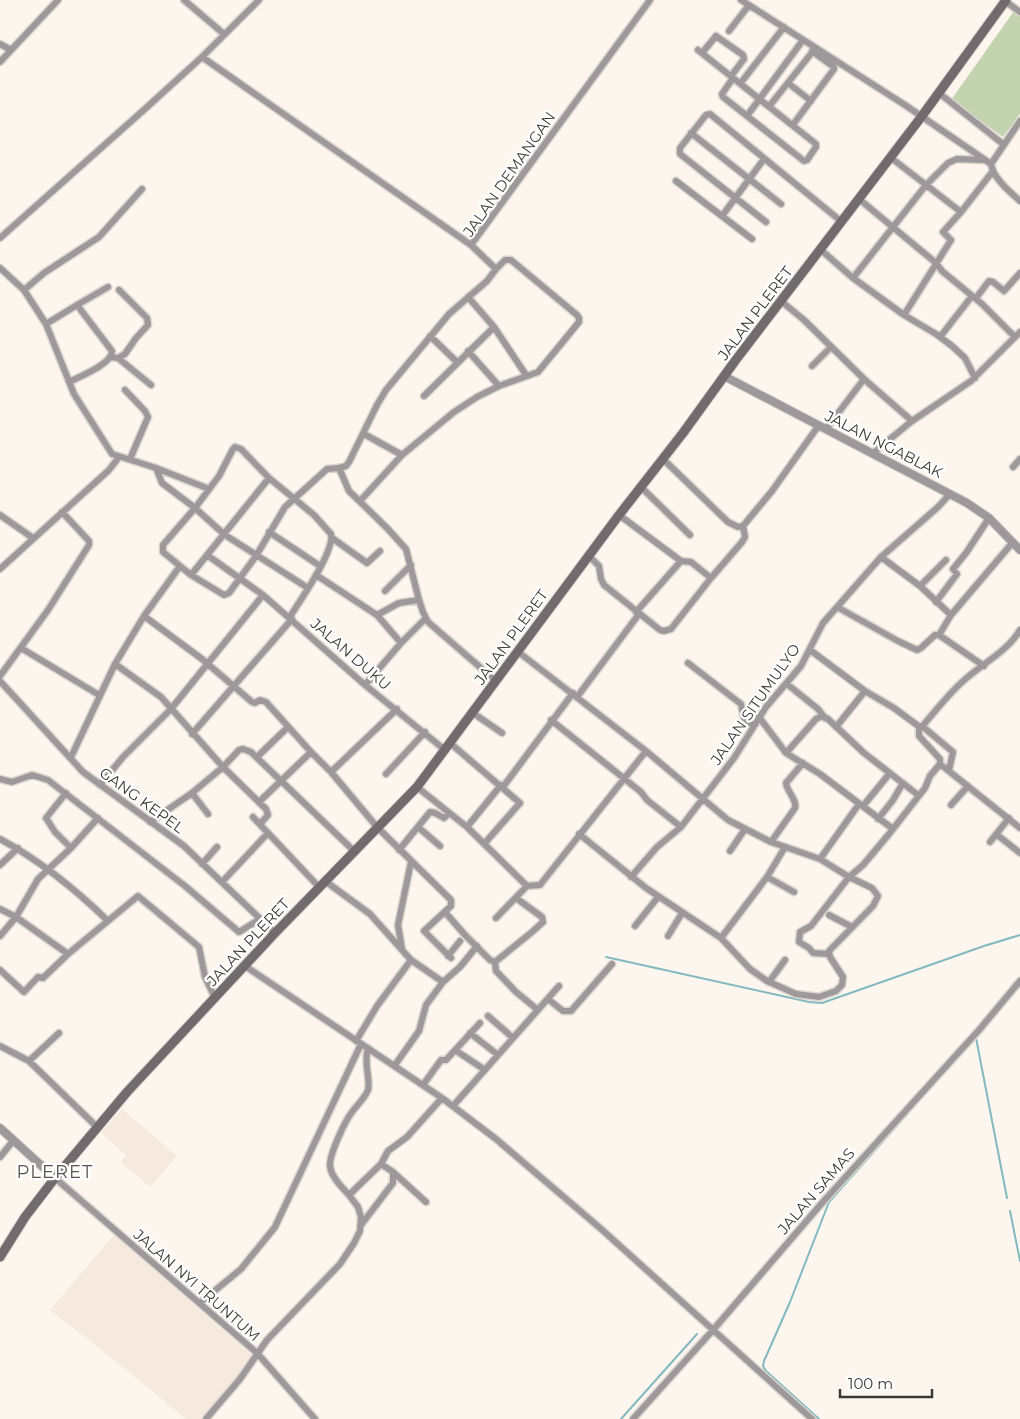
<svg xmlns="http://www.w3.org/2000/svg" width="1020" height="1419" font-family="Montserrat,sans-serif">
<rect width="100%" height="100%" fill="#fcf6ee"/>
<!-- built -->
<path fill="#f5eadd" d="M 122,1109 L 177,1156 L 150,1187 L 121,1162 L 126,1155 L 101,1133 Z
M 114,1235 L 253,1357 L 201,1419 L 186,1419 L 122,1366 L 50,1310 Z"/>
<!-- garden -->
<path fill="#c3d3af" d="M 1014,11 L 1020,15 L 1020,114 L 1003,137 L 951,100 Z"/>
<g fill="none" stroke-linecap="round" stroke-linejoin="round">
<!-- stream -->
<path stroke="#83b9be" stroke-width="2" d="M 606,957 L 809,1002 L 822,1003 L 984,946 L 1020,935
M 976,1038 L 1007,1198
M 1010,1211 L 1020,1261
M 621,1419 L 697,1334
M 819,1419 L 766,1371 L 763,1366 L 764,1361 L 790,1302 L 829,1202 L 941,1076"/>
<!-- minor casing -->
<g stroke="#d9d4cd" stroke-width="9">
<path id="minor" d="M 184,0 L 224,34
M 741,0 L 905,105 L 991,164
M 1005,1 L 1020,12
M 729,31 L 749,5
M 0,44 L 11,50
M 698,50 L 733,78 L 722,94 L 723,97 L 804,161 L 807,160 L 816,147 L 816,144 L 733,78
M 702,53 L 716,36 L 743,55 L 744,59 L 731,76
M 202,57 L 471,245
M 0,62 L 58,0
M 743,80 L 784,27
M 788,83 L 811,101
M 939,93 L 1003,144
M 771,104 L 814,50
M 747,116 L 803,40
M 1020,121 L 991,164 C 993,178 1010,192 1020,201
M 795,122 L 834,69 L 834,67 L 812,51
M 691,133 L 781,204
M 890,157 L 961,212 L 943,232 L 951,240 L 904,315
M 676,181 L 752,239
M 859,199 L 936,263 L 942,271 L 982,304 L 1015,337
M 961,212 L 993,171
M 722,216 L 764,159
M 766,222 L 680,154 L 680,148 L 706,115 L 710,114 L 842,222
M 0,238 L 146,108 L 202,57 L 259,0
M 821,250 L 853,278 L 904,315 L 936,334 L 952,346 L 965,358 L 975,378
M 0,268 L 24,290 L 46,324 L 74,394 L 112,454 L 156,468 L 209,489
M 853,278 L 926,185 L 948,163 L 957,159 L 983,160
M 24,290 L 44,273 L 99,237 L 142,189
M 468,297 L 494,327 L 526,375
M 976,298 L 989,281 L 993,282 L 1004,291 L 1020,273
M 781,301 L 804,320 L 864,379 L 912,421
M 77,305 L 108,287
M 46,324 L 77,305 L 112,351 C 112,364 81,376 69,382
M 430,336 L 457,362
M 940,337 L 972,296
M 468,351 L 499,386
M 111,357 L 118,358 L 125,354 L 136,338 L 148,325 L 147,318 L 119,290
M 118,358 L 151,385
M 812,366 L 831,347
M 125,390 L 145,411 L 148,417 L 130,459
M 424,396 L 494,327
M 826,429 L 864,379
M 364,434 L 402,455
M 873,453 L 912,421 L 971,381 L 1020,332
M 663,459 L 728,522 L 738,527 L 743,526 L 772,491 L 819,425
M 1013,467 L 1020,459
M 156,468 L 162,483 L 195,508 L 163,545 L 163,552 L 191,575 L 224,595 L 229,593 L 256,556 L 285,507 L 327,469 L 339,468
M 641,487 L 690,535
M 360,501 L 402,455 L 454,412 L 477,397 L 499,386 L 538,372 L 579,322 L 579,318 L 577,315 L 511,260 L 505,260 L 496,269
M 0,515 L 33,538
M 619,515 L 681,561 L 691,562 L 711,578
M 269,532 L 320,566
M 332,538 L 367,563 L 380,551
M 207,555 L 263,595 L 365,685 L 445,750
M 588,555 L 599,566 L 601,579 L 604,585 L 660,630 L 664,631 L 671,629 L 711,578 L 742,542 L 745,537 L 743,526
M 881,557 L 920,586 L 951,615
M 180,566 L 144,616 L 202,659 L 252,702 L 255,703 L 260,700 L 266,702 L 311,752
M 0,569 L 109,470 L 119,457
M 191,575 L 269,478
M 316,575 L 377,615 L 401,643
M 920,586 L 946,560
M 385,591 L 411,565
M 936,602 L 957,574 L 953,569 L 966,553 L 989,518
M 837,607 L 898,641 L 917,650 L 921,648 L 935,635 L 939,635 L 951,615 L 1013,542
M 636,612 L 681,561
M 377,615 L 399,603 L 419,600
M 289,618 C 300,601 335,551 331,534 L 314,515 L 269,478 L 241,449 L 235,447 L 233,449 L 219,476 L 195,508 L 225,535 L 308,588
M 939,635 L 984,666
M 21,648 L 99,695
M 810,650 L 865,691 L 894,708 L 921,728
M 517,651 L 646,751 L 728,820 L 771,842 L 820,859 L 849,877 L 872,888 L 878,896 L 873,906 L 829,951 L 830,957 L 843,977 L 842,985 L 836,991 L 819,997 L 796,994 L 767,981 L 750,969 L 721,938 L 646,888 L 579,834
M 688,663 L 741,704 L 744,718 L 754,726
M 115,664 L 161,697 L 223,767 L 266,809 L 268,815 L 260,824
M 0,676 L 48,610 L 89,545 L 89,541 L 62,512
M 0,681 L 83,772 L 184,846 L 275,933
M 496,681 L 428,622 L 423,612 L 419,600 L 406,549 L 387,528 L 349,491 L 339,468 L 346,466 L 349,462 L 377,405 L 386,390 L 449,314 L 487,281 L 496,269 L 471,245 L 650,0
M 787,684 L 818,709 L 825,718
M 365,685 L 401,643 L 426,618
M 577,697 L 639,614
M 473,713 L 502,733
M 759,717 L 786,753 L 820,774 L 893,829
M 551,720 L 641,792 L 647,800 L 681,827
M 922,726 L 953,752 L 949,770
M 836,727 L 865,691
M 192,734 L 292,619
M 450,743 L 520,803 L 484,844
M 786,753 L 816,719 L 822,716 L 828,719 L 864,753 L 918,795
M 71,757 L 115,664 L 144,616
M 257,757 L 288,727
M 940,764 L 1020,828
M 331,772 L 397,709
M 386,774 L 425,732
M 0,779 L 12,782 L 32,775 L 48,780 L 185,886 L 239,932 L 260,919
M 100,785 L 123,757 L 171,709 L 263,595
M 417,787 L 467,827 L 527,886
M 503,787 L 573,693
M 66,793 L 46,818 L 55,832 L 71,848
M 192,793 L 208,814
M 259,802 L 311,752 L 331,772 L 377,827 L 451,900 L 451,906 L 424,931 L 451,958
M 951,805 L 968,786
M 863,806 L 890,773
M 253,817 L 319,887
M 878,819 L 893,800 L 903,783
M 150,822 L 192,793 L 223,767 L 239,750 L 243,749 L 251,752 L 354,851
M 418,827 L 440,846
M 467,827 L 501,785
M 996,834 L 1020,853
M 0,839 C 39,860 75,889 107,920
M 771,842 L 795,808 C 797,799 787,792 786,783 L 803,763
M 990,842 L 1009,818
M 399,850 L 430,812 L 435,813 L 444,818 L 449,813
M 730,851 L 745,829
M 820,859 L 859,804
M 202,864 L 217,847
M 0,865 L 18,848
M 631,877 L 657,847 L 681,827 L 734,758 L 766,707 L 801,666 L 823,623 L 881,557 L 938,507 L 950,494
M 767,877 L 794,892
M 325,881 L 370,914 L 411,960
M 222,882 L 268,833
M 0,909 L 16,917 L 68,954 L 138,896 L 199,947 L 205,977 L 215,998
M 445,912 L 465,935 L 490,960 L 495,962 L 532,932 L 543,922 L 542,917 L 516,898
M 829,915 L 852,927
M 496,918 L 527,886 L 540,885 L 646,751
M 635,926 L 658,897
M 0,936 L 16,917 L 38,879 L 71,848 L 98,818
M 668,936 L 682,913
M 721,938 L 767,877 L 785,847
M 402,949 L 398,925 L 411,862
M 829,954 L 813,953 L 809,948 L 799,942 L 800,932 L 811,926 L 849,877 L 863,865 L 889,834 L 925,788 L 930,776 L 940,764 L 940,759 L 919,736 L 919,730 C 935,712 950,691 969,676 C 987,661 1008,650 1020,630
M 448,956 L 460,941
M 495,962 L 496,971 L 516,992 L 538,1010
M 245,966 L 442,1098 L 496,1139 L 600,1228 L 812,1419
M 0,970 L 24,992 L 38,977 L 43,978 L 68,954
M 769,982 L 785,960
M 548,999 L 563,1011 L 571,1011 L 612,964
M 488,1016 L 513,1038
M 470,1033 L 498,1055
M 356,1041 L 377,1006 L 411,960 L 443,982
M 0,1046 L 29,1061 L 97,1127
M 455,1050 L 485,1070
M 29,1061 L 59,1033
M 395,1065 L 419,1031 L 426,1005 L 443,982 L 460,967 L 477,946
M 423,1085 L 441,1060 L 446,1060 L 480,1023
M 453,1106 L 559,986
M 0,1157 L 13,1141
M 381,1164 L 393,1172 L 426,1202
M 55,1178 L 257,1353 L 315,1419
M 349,1195 C 342,1187 331,1177 330,1166 C 329,1155 345,1121 352,1112 C 357,1105 365,1098 368,1090 C 371,1079 363,1064 368,1048
M 361,1225 L 393,1183 L 393,1172
M 200,1303 L 241,1269 L 275,1227 L 361,1044
M 206,1419 L 240,1379 L 267,1340 L 340,1264 L 354,1243 L 360,1231 L 361,1217 L 358,1207 L 349,1195 L 381,1164 L 388,1151 L 407,1137 L 442,1098
M 633,1419 L 713,1330 L 822,1203 L 979,1030 L 1020,981"/>
</g>
<!-- tertiary casing -->
<g stroke="#d9d4cd" stroke-width="10">
<path id="tertiary" d="M 724,376 L 967,503 L 989,518 L 1020,550
M 0,1128 L 55,1178"/>
</g>
<!-- secondary casing -->
<g stroke="#d9d4cd" stroke-width="11">
<path id="secondary" d="M 0,1257 L 25,1217 L 55,1178 L 127,1092 L 275,933 L 417,787 L 619,515 L 683,433 L 735,361 L 922,116 L 1006,0"/>
</g>
<!-- minor -->
<use href="#minor" stroke="#9d9899" stroke-width="6"/>
<!-- tertiary -->
<use href="#tertiary" stroke="#9d9899" stroke-width="8"/>
<!-- secondary -->
<use href="#secondary" stroke="#726b6d" stroke-width="9"/>
</g>
<g text-anchor="middle" dominant-baseline="central" stroke-width="4.5" stroke-linejoin="round" paint-order="stroke">
<!-- street labels -->
<g font-size="15" fill="#3b3936" stroke="#fff">
<text transform="translate(509 174) rotate(-55)">JALAN DEMANGAN</text>
<text transform="translate(755 313) rotate(-53)">JALAN PLERET</text>
<text transform="translate(884 444) rotate(27)">JALAN NGABLAK</text>
<text transform="translate(511 637) rotate(-54)">JALAN PLERET</text>
<text transform="translate(351 654) rotate(41)">JALAN DUKU</text>
<text transform="translate(755 704) rotate(-55)">JALAN SITUMULYO</text>
<text transform="translate(142 800) rotate(36)">GANG KEPEL</text>
<text transform="translate(248 942) rotate(-47)">JALAN PLERET</text>
<text transform="translate(816 1191) rotate(-49)">JALAN SAMAS</text>
<text transform="translate(197 1285) rotate(41)">JALAN NYI TRUNTUM</text>
</g>
<!-- quarter labels -->
<g font-size="18" letter-spacing="1" fill="#5a554e" stroke="#fff">
<text x="55" y="1172">PLERET</text>
</g>
</g>
<!-- scale -->
<path d="M840 1389v8h92v-8" fill="none" stroke="#3b3936" stroke-width="2.5"/>
<text x="848" y="1389" font-size="15" fill="#3b3936" stroke="#ffffff" stroke-width="4" paint-order="stroke">100 m</text>
</svg>
